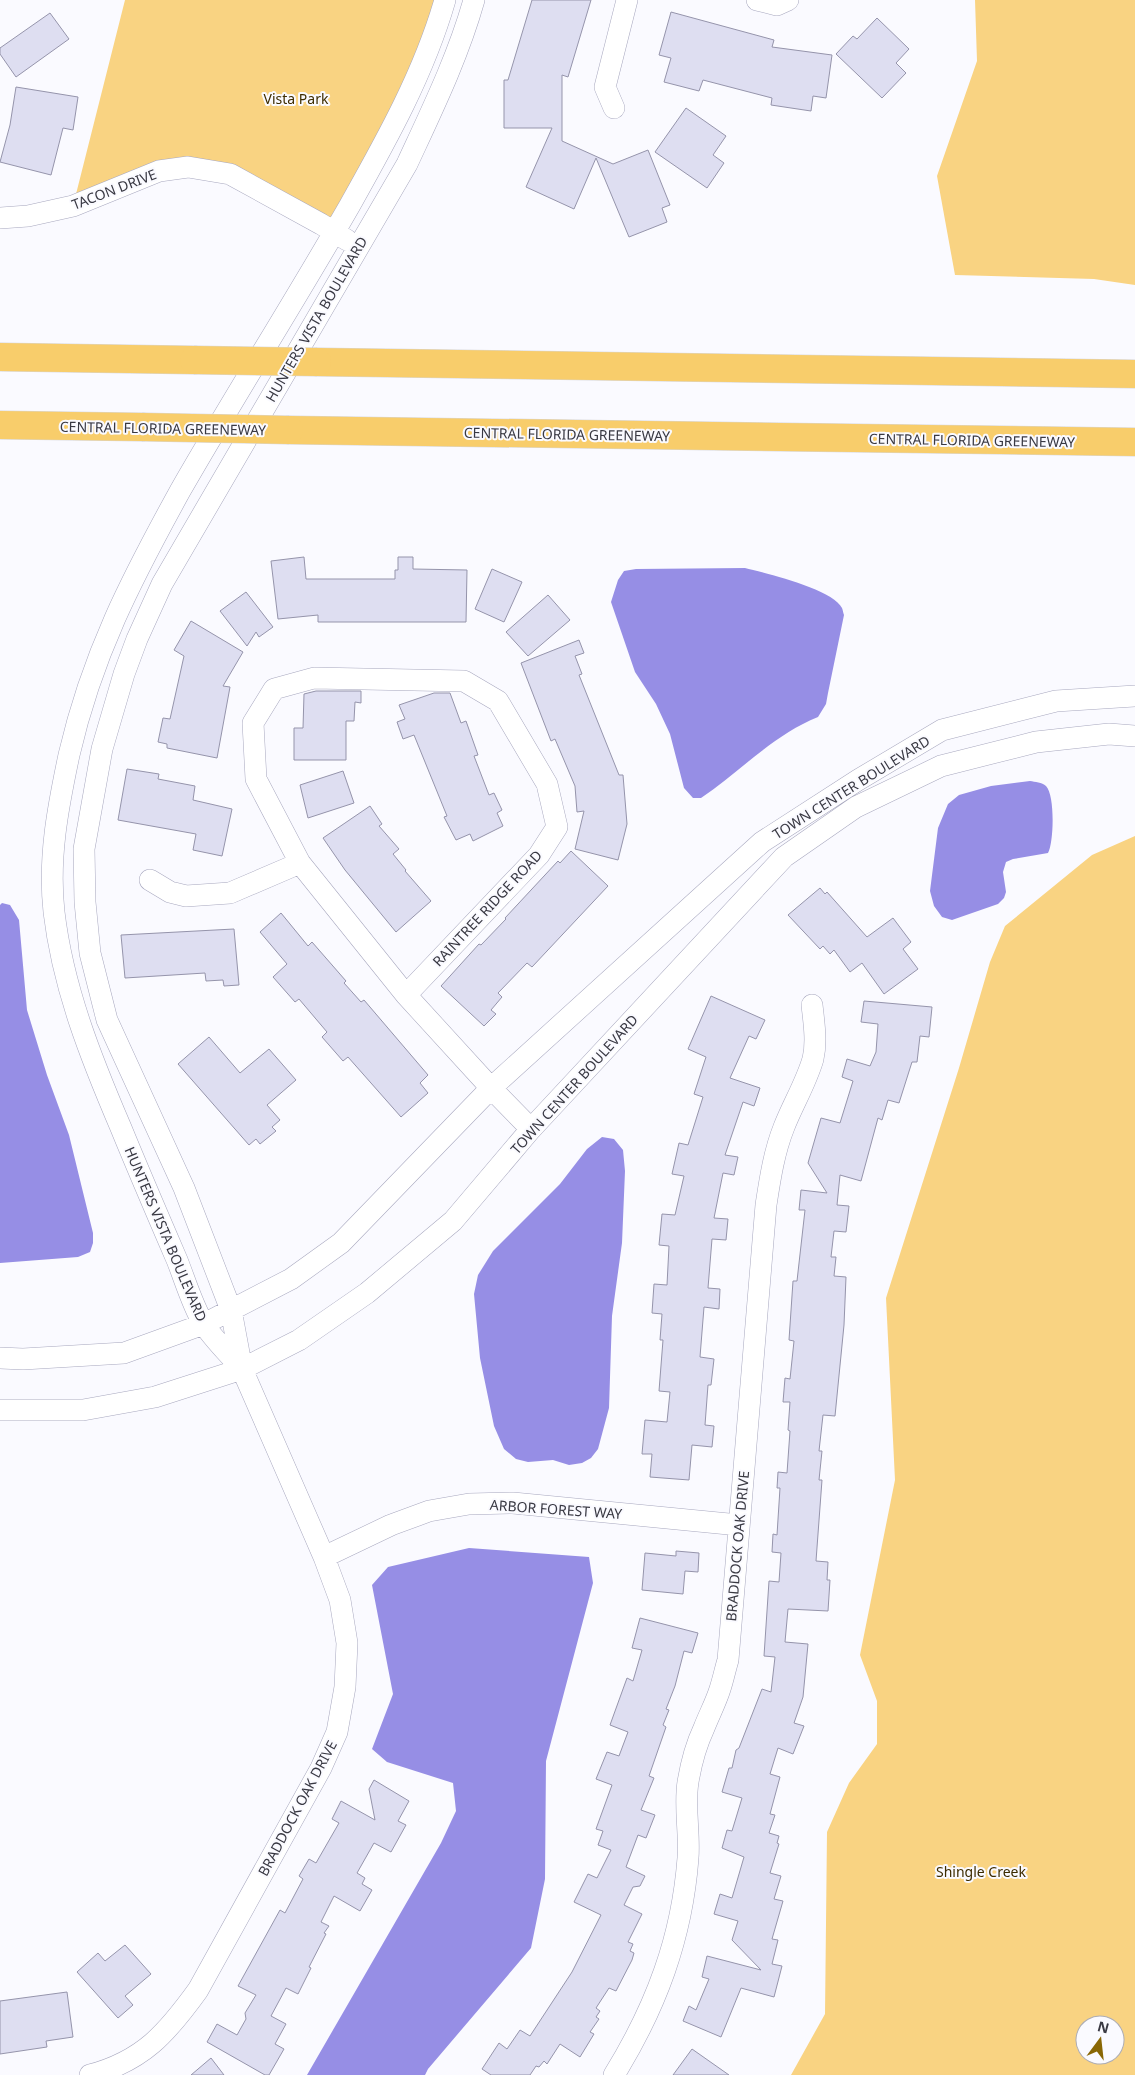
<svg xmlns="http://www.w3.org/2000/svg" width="1135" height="2075" font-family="'Noto Sans',sans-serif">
<rect width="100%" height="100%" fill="#fafaff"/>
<!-- green -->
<path fill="#f9d382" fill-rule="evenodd" d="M 125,0 L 445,0 L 334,232 L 321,224 L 188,167 L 73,206 Z
M 975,0 L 1135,0 L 1135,285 L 1094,279 L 955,275 L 937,176 L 977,61 Z
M 1135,836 L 1135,2075 L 791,2075 L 825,2014 L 827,1832 L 849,1783 L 877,1744 L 877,1701 L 860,1655 L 895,1480 L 886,1298 L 959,1068 L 990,962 L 1005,926 L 1092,855 ZM 1085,2025 L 1115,2025 L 1115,2055 L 1085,2055 Z"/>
<!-- water -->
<path fill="#968ee5" d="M 745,568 C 765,573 833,589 842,608 C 843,610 843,613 844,615 L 828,693 L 826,704 L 818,717 C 773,735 741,771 701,798 L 693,798 L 684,788 L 670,734 L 656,704 L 635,672 L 611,602 L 618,580 L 624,571 L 636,569 Z
M 1030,781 C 1035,782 1042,782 1046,786 C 1055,795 1054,842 1048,853 L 1013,859 L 1006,862 L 1003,872 L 1006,892 L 1004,898 L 998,904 L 952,920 L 942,917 L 934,906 L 930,891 L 938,828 L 948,804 L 959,795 L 991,786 Z
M 2,903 L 10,905 L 19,920 L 27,1010 L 47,1075 L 69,1135 L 93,1233 L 93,1243 L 90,1252 L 78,1257 L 0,1263 L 0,905 Z
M 602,1137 L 614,1139 L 623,1150 L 625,1171 L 622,1243 L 612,1316 L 609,1408 L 598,1449 L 591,1458 L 582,1463 L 569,1465 L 553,1460 L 528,1462 L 516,1459 L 504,1449 L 494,1426 L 480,1358 L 474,1294 L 478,1275 L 493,1251 L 560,1184 L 587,1149 Z
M 469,1548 L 589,1557 L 593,1583 L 546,1761 L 545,1879 L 531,1948 L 428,2069 L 425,2075 L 307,2075 L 441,1843 L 456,1811 L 453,1783 L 387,1762 L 372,1749 L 393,1694 L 372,1585 L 388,1567 Z"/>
<!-- building -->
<path fill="#dedef1" stroke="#9594ab" d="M 532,0 L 591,0 L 568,77 L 562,75 L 562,141 L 613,164 L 648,150 L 670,205 L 662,208 L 667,222 L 629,237 L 596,158 L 574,209 L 526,187 L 552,128 L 504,128 L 504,80 L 508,80 Z
M 671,12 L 774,40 L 772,47 L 832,55 L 826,98 L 813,96 L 811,111 L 771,105 L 772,98 L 703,80 L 699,91 L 664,82 L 671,58 L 659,55 Z
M 50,13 L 69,39 L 16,77 L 0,54 L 0,48 Z
M 877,18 L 909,49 L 896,63 L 906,73 L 882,98 L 836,54 L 853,36 L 857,39 Z
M 16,87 L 78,97 L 73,130 L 63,128 L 51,175 L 0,162 L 10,125 Z
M 686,108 L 726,136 L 713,155 L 724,163 L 707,188 L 655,152 Z
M 304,557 L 306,579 L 395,579 L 395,570 L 398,570 L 398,557 L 413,557 L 413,569 L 467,570 L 466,622 L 318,622 L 318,615 L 278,619 L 271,561 Z
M 492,569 L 522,582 L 504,622 L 475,609 Z
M 246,592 L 273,627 L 259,637 L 256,632 L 247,646 L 220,611 Z
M 548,595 L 570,620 L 528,656 L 506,632 Z
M 191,621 L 243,652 L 223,686 L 230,687 L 217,758 L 167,748 L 167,744 L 158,742 L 163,718 L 170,719 L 184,656 L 174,650 Z
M 579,640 L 584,653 L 575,656 L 582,674 L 579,675 L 619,775 L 623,775 L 627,824 L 618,860 L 575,849 L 584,811 L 577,812 L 575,786 L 555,739 L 551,741 L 521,663 Z
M 316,691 L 361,691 L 361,703 L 355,702 L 354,721 L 346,721 L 346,760 L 294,760 L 294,728 L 303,728 L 304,694 Z
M 434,693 L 450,693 L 461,723 L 466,721 L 478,755 L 474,756 L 489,795 L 494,793 L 502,810 L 497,813 L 503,826 L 473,841 L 470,834 L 456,840 L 444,817 L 447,816 L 414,735 L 403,739 L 397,722 L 405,719 L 399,705 Z
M 127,769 L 159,774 L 158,779 L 195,786 L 193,800 L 232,809 L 222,856 L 193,850 L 196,834 L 118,820 Z
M 343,771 L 354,803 L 308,818 L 300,785 Z
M 370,806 L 382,824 L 379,826 L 399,849 L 393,854 L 406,870 L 405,871 L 431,901 L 396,932 L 345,870 L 323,838 Z
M 571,851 L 608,886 L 532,967 L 527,963 L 498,993 L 502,997 L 491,1010 L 496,1014 L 484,1026 L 441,986 L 479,944 L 481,945 L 506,919 L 505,918 L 558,861 L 560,863 Z
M 820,888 L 825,894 L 827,892 L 867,937 L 893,918 L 911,942 L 903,949 L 918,969 L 884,994 L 862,963 L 850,972 L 834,950 L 830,954 L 823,946 L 820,949 L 788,915 Z
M 281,913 L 308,946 L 312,942 L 346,981 L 344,983 L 361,1002 L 364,1000 L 428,1075 L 420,1083 L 428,1093 L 401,1117 L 348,1057 L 343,1061 L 322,1037 L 327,1032 L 299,999 L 295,1002 L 273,977 L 287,964 L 260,932 Z
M 234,929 L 239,985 L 224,986 L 223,980 L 206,981 L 205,973 L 125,978 L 121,935 Z
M 711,996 L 765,1020 L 756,1039 L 749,1036 L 730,1078 L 760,1088 L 754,1106 L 743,1102 L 725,1155 L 738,1157 L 734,1175 L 723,1173 L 714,1218 L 728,1219 L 726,1240 L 712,1239 L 708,1288 L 720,1289 L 719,1309 L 704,1307 L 700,1357 L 714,1359 L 711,1385 L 708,1385 L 705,1425 L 714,1426 L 712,1447 L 692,1445 L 689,1480 L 650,1477 L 652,1454 L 642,1454 L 645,1420 L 667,1422 L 670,1392 L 659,1391 L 663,1340 L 660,1340 L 662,1314 L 652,1313 L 654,1284 L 667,1285 L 669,1246 L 659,1245 L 662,1214 L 675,1215 L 684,1176 L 672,1174 L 679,1143 L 688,1145 L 703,1097 L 694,1094 L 706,1057 L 688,1049 Z
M 864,1001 L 932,1007 L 929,1037 L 920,1036 L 917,1062 L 912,1062 L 899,1103 L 888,1100 L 882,1120 L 878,1118 L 861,1181 L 840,1175 L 837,1205 L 849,1206 L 846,1232 L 834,1231 L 831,1257 L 836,1257 L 834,1276 L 846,1277 L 844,1325 L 835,1416 L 823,1415 L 819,1451 L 822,1451 L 819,1480 L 822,1480 L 816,1561 L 828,1562 L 827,1580 L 830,1580 L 828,1611 L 788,1609 L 785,1642 L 808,1644 L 803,1697 L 794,1723 L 804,1726 L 793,1754 L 778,1748 L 770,1774 L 780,1777 L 770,1814 L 775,1815 L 769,1833 L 779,1836 L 777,1843 L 779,1844 L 770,1873 L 781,1876 L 774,1899 L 783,1901 L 772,1939 L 778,1940 L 772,1964 L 782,1966 L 774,1997 L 741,1988 L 721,2037 L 683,2021 L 689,2006 L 696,2010 L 709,1979 L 702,1977 L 707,1956 L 761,1970 L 732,1940 L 738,1921 L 714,1914 L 720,1894 L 732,1898 L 744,1857 L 722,1848 L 727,1830 L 732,1831 L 742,1798 L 722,1792 L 729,1768 L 732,1768 L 736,1750 L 739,1748 L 762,1689 L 771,1692 L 775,1657 L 764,1656 L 769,1581 L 779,1582 L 781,1553 L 772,1552 L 773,1534 L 777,1535 L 780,1488 L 777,1488 L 778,1472 L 787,1473 L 790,1431 L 788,1430 L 790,1402 L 783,1402 L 785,1378 L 790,1379 L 794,1341 L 789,1340 L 793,1281 L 797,1281 L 805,1210 L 799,1210 L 801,1190 L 827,1193 L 808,1163 L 821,1118 L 840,1123 L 853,1081 L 842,1077 L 847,1059 L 870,1066 L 876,1052 L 878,1024 L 861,1022 Z
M 209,1037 L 240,1073 L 269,1049 L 296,1080 L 267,1105 L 280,1120 L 272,1127 L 276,1131 L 260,1144 L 256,1139 L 249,1145 L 178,1064 Z
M 676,1551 L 699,1553 L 698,1572 L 685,1571 L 683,1594 L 642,1590 L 645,1553 L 676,1556 Z
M 640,1618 L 698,1633 L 692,1653 L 684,1651 L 675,1686 L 666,1709 L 669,1710 L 663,1725 L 666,1727 L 649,1776 L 654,1778 L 641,1810 L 655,1815 L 646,1838 L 638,1835 L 626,1867 L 645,1876 L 640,1886 L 633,1887 L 624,1905 L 642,1914 L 628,1942 L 633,1944 L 630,1951 L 634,1953 L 632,1960 L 616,1991 L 609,1988 L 596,2008 L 600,2011 L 596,2017 L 599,2019 L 590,2032 L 594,2034 L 580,2057 L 560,2044 L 547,2064 L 544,2061 L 539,2067 L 536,2066 L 530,2075 L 491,2075 L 482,2069 L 499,2043 L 507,2049 L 520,2030 L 530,2036 L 572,1972 L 601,1915 L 574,1902 L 588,1874 L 597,1878 L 611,1850 L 598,1845 L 603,1831 L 596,1829 L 612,1785 L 596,1779 L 607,1752 L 619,1756 L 628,1732 L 610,1725 L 627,1678 L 633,1681 L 642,1650 L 632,1648 Z
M 374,1780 L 409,1801 L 398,1821 L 406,1825 L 391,1852 L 374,1843 L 357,1873 L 365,1878 L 362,1884 L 372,1890 L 360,1911 L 334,1896 L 321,1922 L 329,1926 L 324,1933 L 326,1934 L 309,1967 L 311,1968 L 298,1994 L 286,1988 L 271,2016 L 286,2024 L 275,2044 L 284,2049 L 269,2075 L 265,2075 L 207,2042 L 217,2024 L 237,2035 L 246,2019 L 245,2013 L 256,1995 L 238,1986 L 280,1910 L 285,1913 L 303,1879 L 299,1876 L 309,1859 L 316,1863 L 339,1823 L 332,1819 L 341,1801 L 375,1820 L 369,1789 Z
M 125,1945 L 151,1974 L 125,1996 L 133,2005 L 118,2018 L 77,1972 L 98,1953 L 105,1961 Z
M 67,1992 L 73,2037 L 46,2041 L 47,2047 L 0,2054 L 0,2001 Z
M 692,2049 L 729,2075 L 673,2075 Z
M 211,2058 L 224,2075 L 191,2075 Z"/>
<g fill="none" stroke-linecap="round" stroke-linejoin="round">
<!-- minor casing -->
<g stroke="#a8a8bf" stroke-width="22">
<path id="minor" d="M 757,0 L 777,5 L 788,0
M 614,108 L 605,87 L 627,0
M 0,218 L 28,216 L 73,206 L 159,171 L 188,167 L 230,174 L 321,224 L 347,240
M 150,880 L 170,892 L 186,896 L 230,893 L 300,863
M 406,995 L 539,855 L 557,827 L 547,784 L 498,701 L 464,681 L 314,678 L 274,689 L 253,723 L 256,779 L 300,863 L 406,995 L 491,1088 L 531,1129
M 0,1358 L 23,1359 L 124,1353 L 204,1324 L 291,1279 L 341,1243 L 491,1088 L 762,842 L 858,780 L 942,730 L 1056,701 L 1135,696
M 242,1369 C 229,1354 213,1339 203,1323 C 192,1304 185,1280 177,1260 C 158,1216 139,1172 121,1128 C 91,1058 63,988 54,912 C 48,858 58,807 69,755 C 92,655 131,580 180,491 C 235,395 295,301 350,205 C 387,139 424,73 445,0
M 0,1410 L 83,1410 L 155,1397 L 242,1369 L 299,1340 L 367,1293 L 453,1221 L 531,1129 L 784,857 L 856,807 L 941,766 L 1036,742 L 1109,734 L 1135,736
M 324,1557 L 391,1525 L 429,1511 L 469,1504 L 513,1503 L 739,1525
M 90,2075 C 143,2061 167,2033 198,1990 L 321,1768 L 337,1732 L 345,1687 L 347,1643 L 340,1600 L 324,1557 L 242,1369 L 231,1310 L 184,1188 L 107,1020 L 90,953 L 85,902 L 84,849 L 102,749 L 124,674 L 137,639 L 162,584 L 407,164 C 432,110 458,57 474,0
M 614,2075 C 656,2007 682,1938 688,1858 C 690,1833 684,1807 688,1782 C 691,1764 696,1745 704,1728 C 709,1715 716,1702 720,1689 C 723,1680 725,1670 728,1660 L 766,1205 C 770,1179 774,1152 784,1127 C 793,1104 806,1083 813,1059 C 817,1042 814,1023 812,1005"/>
</g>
<!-- highway casing -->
<g stroke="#d7d7d9" stroke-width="29">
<path id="highway" d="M 0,357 L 194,360
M 317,362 L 1135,374
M 0,425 L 142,427
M 289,430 L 1135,442"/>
</g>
<!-- minor -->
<use href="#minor" stroke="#fff" stroke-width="21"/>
<!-- highway -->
<use href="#highway" stroke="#f8cd6b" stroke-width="28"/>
<!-- highway-bridge casing -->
<g stroke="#d7d7d9" stroke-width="29" stroke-linecap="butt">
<path id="highway-bridge" d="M 194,360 L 317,362
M 142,427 L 289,430"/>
</g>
<!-- highway-bridge -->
<use href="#highway-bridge" stroke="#f8cd6b" stroke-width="28"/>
</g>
<g text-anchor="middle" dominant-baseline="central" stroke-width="4" stroke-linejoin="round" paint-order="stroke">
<!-- park labels -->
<g font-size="14" fill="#3d2c00" stroke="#fafaff">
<text x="296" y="98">Vista Park</text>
<text x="981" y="1871">Shingle Creek</text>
</g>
<!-- street labels -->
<g font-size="14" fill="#393943" stroke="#fafaff">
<text transform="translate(114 189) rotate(-21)">TACON DRIVE</text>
<text transform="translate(316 319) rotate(-60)">HUNTERS VISTA BOULEVARD</text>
<text transform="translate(163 428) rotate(1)">CENTRAL FLORIDA GREENEWAY</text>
<text transform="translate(567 434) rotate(1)">CENTRAL FLORIDA GREENEWAY</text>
<text transform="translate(972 440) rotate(1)">CENTRAL FLORIDA GREENEWAY</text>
<text transform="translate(851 787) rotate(-32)">TOWN CENTER BOULEVARD</text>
<text transform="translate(487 908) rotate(-47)">RAINTREE RIDGE ROAD</text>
<text transform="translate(574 1084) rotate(-48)">TOWN CENTER BOULEVARD</text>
<text transform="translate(166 1234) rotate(67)">HUNTERS VISTA BOULEVARD</text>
<text transform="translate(556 1509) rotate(4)">ARBOR FOREST WAY</text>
<text transform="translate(737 1546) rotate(-85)">BRADDOCK OAK DRIVE</text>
<text transform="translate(297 1808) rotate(-62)">BRADDOCK OAK DRIVE</text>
</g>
</g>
<!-- north arrow -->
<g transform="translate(1100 2040) rotate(15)"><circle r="24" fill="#fafaff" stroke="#adadb4"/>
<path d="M0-4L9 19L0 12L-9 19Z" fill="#896705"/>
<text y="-8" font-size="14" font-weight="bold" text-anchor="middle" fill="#393943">N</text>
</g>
</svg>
